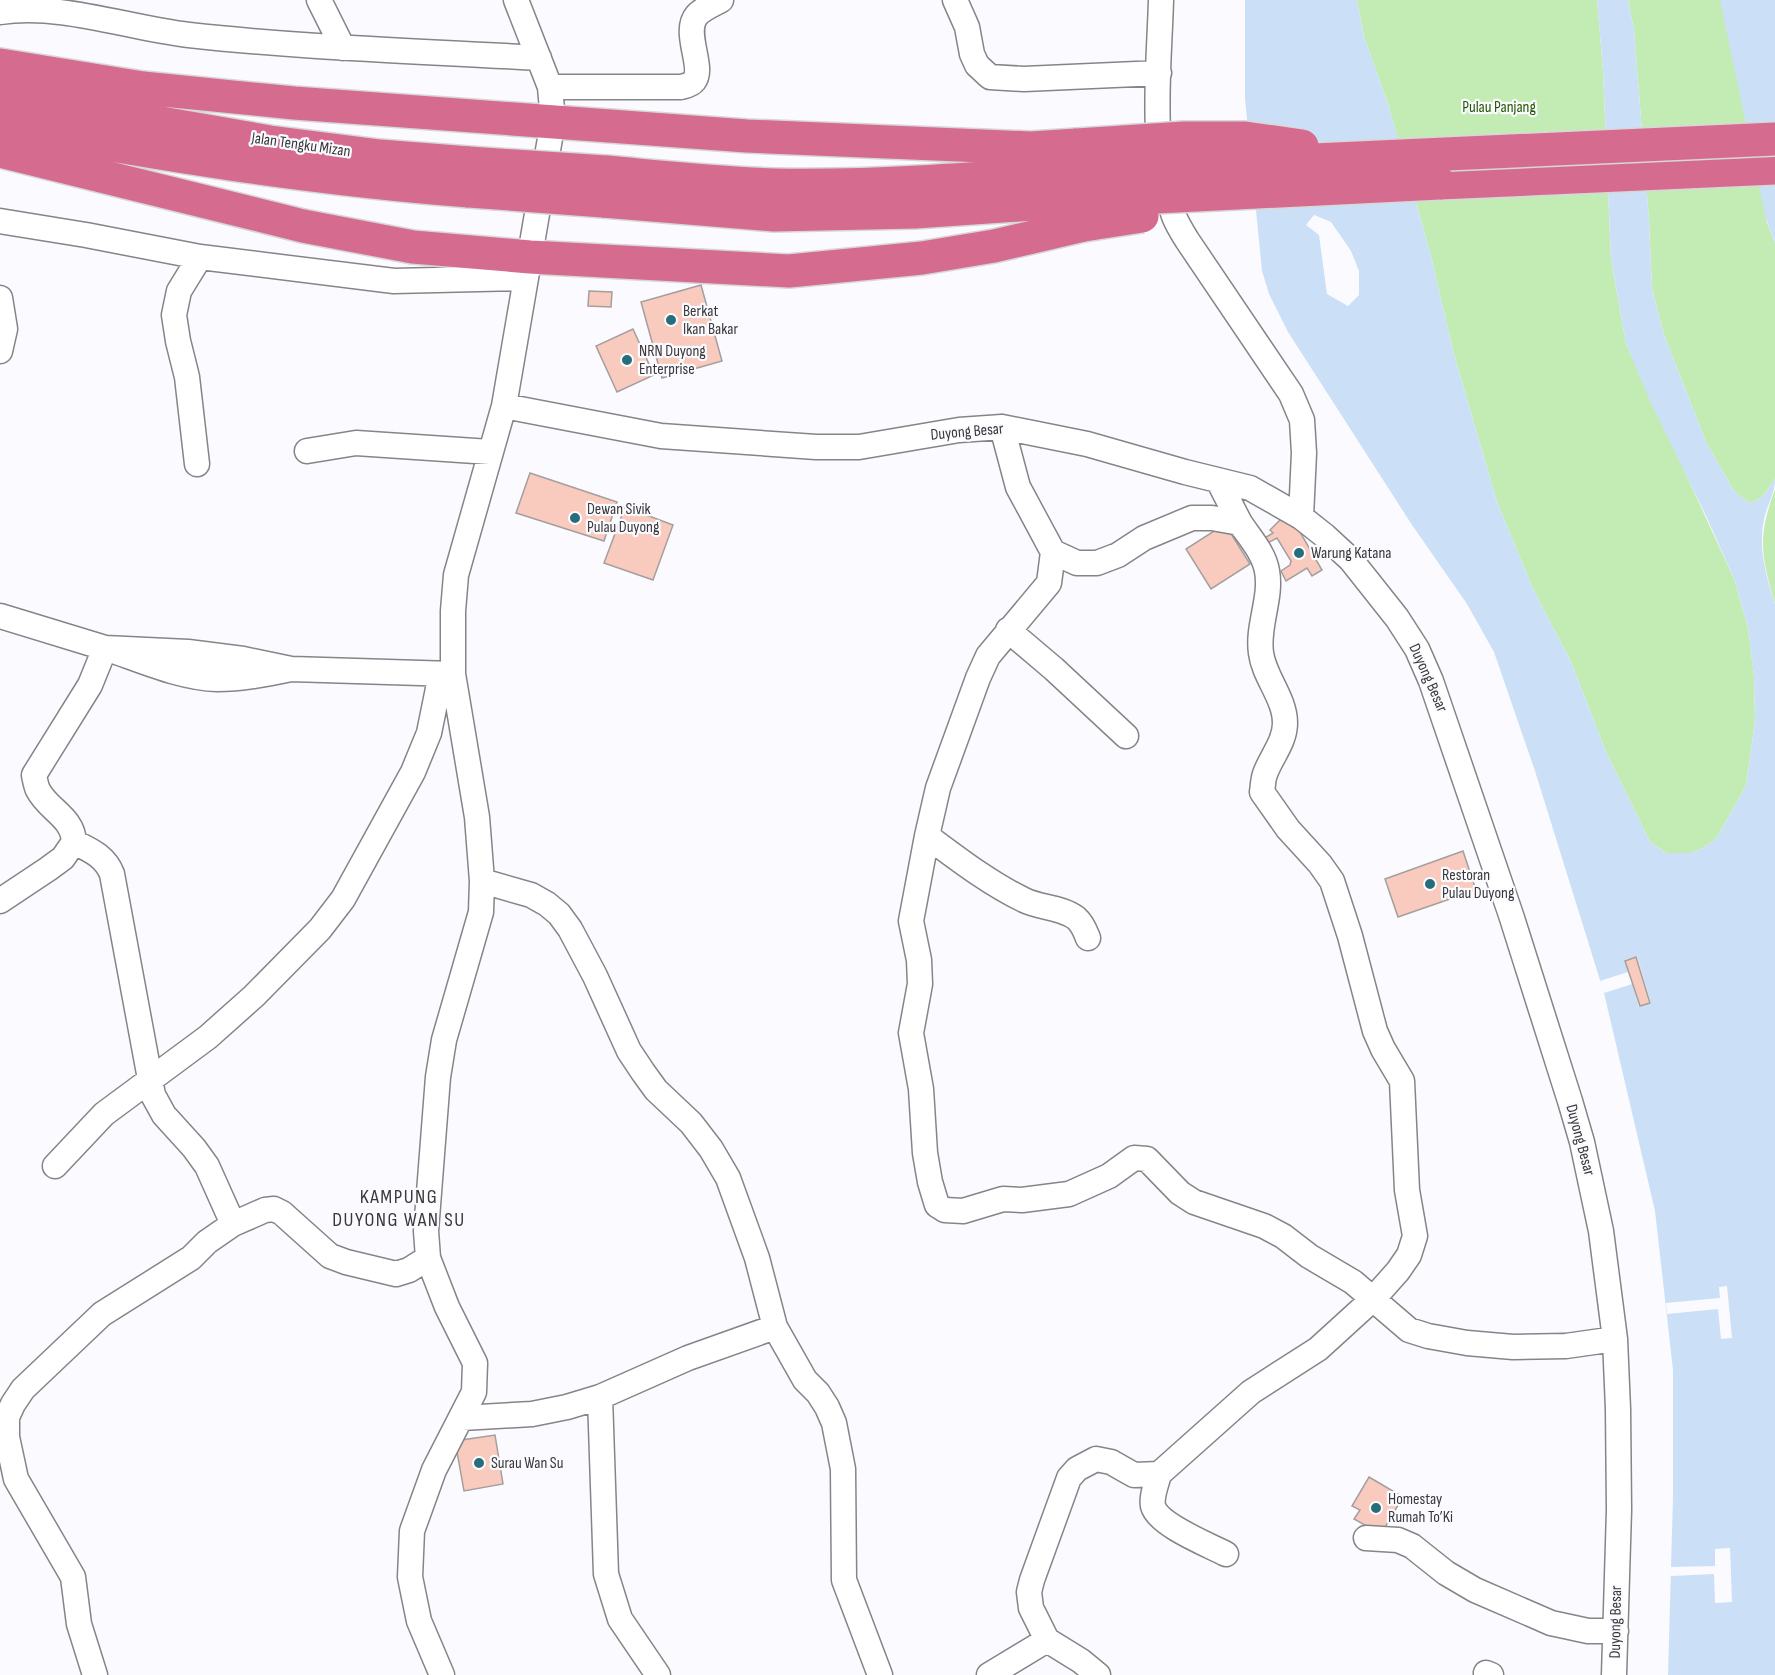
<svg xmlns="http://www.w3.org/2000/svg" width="1775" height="1675" font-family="'Sofia Sans Condensed',sans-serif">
<rect width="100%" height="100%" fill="#fbfbff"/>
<!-- green -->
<path fill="#c3ecb5" d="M 1357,0 L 1597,0 L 1603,70 L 1611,259 L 1626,344 L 1735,581 L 1748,628 L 1754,676 L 1755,721 L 1746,786 L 1716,839 L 1701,849 L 1691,853 L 1666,853 L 1650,842 L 1606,752 L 1571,662 L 1533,589 L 1497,502 L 1453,351 L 1431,256 L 1388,104 L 1364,37 Z
M 1628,0 L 1775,0 L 1766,220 L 1775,243 L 1775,479 C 1768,489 1762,501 1749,503 L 1734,491 L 1706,442 L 1664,335 L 1652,289 L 1649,220 L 1634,30 Z
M 1775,489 L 1775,604 C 1761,555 1757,538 1775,489 Z"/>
<!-- water -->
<path fill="#cbe0f6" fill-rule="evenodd" d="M 1245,0 L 1357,0 L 1364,37 L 1388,104 L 1431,256 L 1453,351 L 1497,502 L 1533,589 L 1571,662 L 1606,752 L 1650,842 L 1666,853 L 1691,853 L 1701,849 L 1716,839 L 1746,786 L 1755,721 L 1754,677 L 1748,628 L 1735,581 L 1707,518 L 1650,401 L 1626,344 L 1611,259 L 1603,70 L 1597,0 L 1628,0 L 1634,30 L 1649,220 L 1652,289 L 1664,335 L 1706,442 L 1734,491 L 1749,503 C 1762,501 1768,489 1775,479 C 1775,492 1769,502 1765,515 C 1757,546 1766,575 1775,604 L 1775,1675 L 1668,1675 L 1673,1497 L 1673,1370 L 1655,1211 L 1604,993 L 1535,771 L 1494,652 L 1467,604 L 1412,525 L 1288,332 L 1269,294 L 1262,271 L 1245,99 ZM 1314,215 L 1331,222 L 1351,251 L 1359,271 L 1359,295 L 1348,306 L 1327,294 L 1319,235 L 1306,225 Z
M 1720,0 L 1775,0 L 1775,243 L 1766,219 Z"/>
<!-- pier -->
<path fill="#fbfbff" d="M 1637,956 L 1651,1003 L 1639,1007 L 1632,984 L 1604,993 L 1600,981 L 1628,972 L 1625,960 Z
M 1727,1286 L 1732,1338 L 1721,1339 L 1718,1309 L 1667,1314 L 1666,1303 L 1720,1298 L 1719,1287 Z
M 1730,1548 L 1732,1602 L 1715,1603 L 1714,1574 L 1671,1576 L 1671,1567 L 1715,1566 L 1715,1549 Z"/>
<!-- building -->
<path fill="#f9cabe" stroke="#a49f9e" stroke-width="1.5" d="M 701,285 L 722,361 L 662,378 L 641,302 Z
M 589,291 L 612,292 L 611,307 L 588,306 Z
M 633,329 L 654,375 L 617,392 L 596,346 Z
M 530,473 L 617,502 L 604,541 L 516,513 Z
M 625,507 L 673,525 L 653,580 L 604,563 Z
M 1281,519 L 1300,532 L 1322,570 L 1312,576 L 1307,568 L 1286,581 L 1281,571 L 1290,565 L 1291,561 L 1277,538 L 1264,545 L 1261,540 L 1273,533 L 1270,530 Z
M 1225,524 L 1250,564 L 1211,589 L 1186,549 Z
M 1463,851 L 1476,890 L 1398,917 L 1385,879 Z
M 1636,957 L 1650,1003 L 1640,1006 L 1625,961 Z
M 495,1435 L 503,1484 L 464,1491 L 455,1441 Z
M 1369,1477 L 1403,1497 L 1381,1534 L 1354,1519 L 1360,1510 L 1352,1506 Z"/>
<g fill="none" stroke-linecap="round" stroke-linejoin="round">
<!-- minor casing -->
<g stroke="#858589" stroke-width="27">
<path id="minor" d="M 319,0 L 343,48
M 955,0 L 967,27 L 972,54 L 977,65 L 990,77 L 1024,79 L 1159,73
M 1161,0 C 1159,70 1149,148 1174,216 C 1177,224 1182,232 1187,240 L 1291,394 L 1302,420 L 1304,453 L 1301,517
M 0,12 C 63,3 127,28 189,35 C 305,48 422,51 539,58
M 550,87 L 681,87 C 685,86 691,85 694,81 C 705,67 682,32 697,15 C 702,9 714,4 721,0
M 0,221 L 86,235 L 200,257 L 394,281 L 526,278
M 0,298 L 5,329 L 0,351
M 504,406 L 661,436 L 816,447 L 859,447 L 959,430 L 1002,427 L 1087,444 L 1185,472 L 1250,488 L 1301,517 L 1325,536 L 1351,560 L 1397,618 L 1417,649 L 1431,681 L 1511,915 L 1570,1101 L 1582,1142 L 1601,1231 L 1615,1339 L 1618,1409 L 1619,1510 L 1614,1675
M 1002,427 L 1018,487 L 1053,552 L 1049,583 L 988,656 L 978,678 L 938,788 L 927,836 L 911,921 L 919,960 L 920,984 L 911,1033 L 921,1089 L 925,1153 L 930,1182 L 937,1205 L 945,1210 L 963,1211 L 1003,1199 L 1022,1200 L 1069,1194 L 1109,1176 L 1134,1158 L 1147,1159 L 1180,1193 L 1194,1202 L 1264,1226 L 1283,1236 L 1309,1256 L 1353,1282 L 1409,1330 L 1428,1336 L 1467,1343 L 1513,1347 L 1566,1346 L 1615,1339
M 307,451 L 356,443 L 490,452
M 197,464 L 187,377 L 178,341 L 174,315 L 179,291 L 200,257
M 1053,552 L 1077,563 L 1097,563 L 1118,555 L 1144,538 L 1192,518 L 1212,518 L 1240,523 L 1218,480
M 0,616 L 105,648 L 188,652 L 243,659 L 291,669 L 453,674
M 1008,630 L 1054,669 L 1126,736
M 927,836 C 958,859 989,883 1024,900 C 1040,908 1062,907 1076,918 C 1083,924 1085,931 1088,938
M 482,881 L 531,895 L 547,904 L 559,914 L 570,929 L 595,976 L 629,1051 L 643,1072 L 656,1090 L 691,1123 L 711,1149 L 728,1178 L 757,1258 L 775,1327 L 805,1380 L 818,1393 L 827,1407 L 834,1423 L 843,1469 L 844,1580 L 880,1675
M 0,901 L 48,869 L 63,858 L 74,842
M 55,1166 L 104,1114 L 208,1037 L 254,996 L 320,929 L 343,899 L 413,772 L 429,733 L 441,674
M 233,1224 L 207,1166 L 194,1148 L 164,1115 L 153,1095 L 112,874 C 105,856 90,850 74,842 C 73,817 48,810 38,790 C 36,786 35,780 34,775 L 90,685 L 105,648 C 141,660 180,678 217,679 C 242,679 267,674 291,669
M 600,1397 L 606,1574 L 620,1619 L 658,1675
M 462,1418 L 532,1414 L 567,1407 L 600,1397 L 688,1358 L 775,1327
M 1159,1474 C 1157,1483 1151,1496 1153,1506 C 1158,1525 1209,1545 1226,1554
M 1366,1538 L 1398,1540 L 1412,1546 L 1446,1573 L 1475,1590 L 1551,1623 L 1588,1631 L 1616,1631
M 1486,1673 L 1491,1675
M 95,1675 L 79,1624 L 73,1577 L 16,1479 L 7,1437 L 7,1417 L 13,1404 L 23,1389 L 102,1314 L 191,1258 L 207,1242 L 233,1224 L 265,1210 L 274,1209 L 282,1213 L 330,1256 L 346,1262 L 396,1274 L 409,1270 L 428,1258
M 442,1675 L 419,1621 L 410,1577 L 412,1531 L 434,1470 L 474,1392 L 475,1363 L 447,1307 L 428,1258 L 426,1231 L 438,1077 L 444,1040 L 481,912 L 482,881 L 477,817 L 453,674 L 453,611 L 456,575 L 504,406 L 553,121 L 550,87 L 516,0
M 989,1675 L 1047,1640
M 1098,1675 L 1081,1661 L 1047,1640 L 1031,1608 L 1029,1592 L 1032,1580 L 1069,1478 L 1077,1469 L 1096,1459 L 1111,1462 L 1134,1475 L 1159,1474 L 1251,1392 L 1318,1349 L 1374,1298 L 1398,1271 L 1409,1255 L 1415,1236 L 1407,1190 L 1402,1081 L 1383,1049 L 1375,1031 L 1350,936 L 1332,881 L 1320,864 L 1288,829 L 1262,792 C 1263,786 1263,779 1265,774 C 1271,757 1285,742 1285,723 C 1285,698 1264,677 1261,653 C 1257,626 1272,598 1267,571 C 1264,553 1250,538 1240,523"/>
</g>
<!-- highway casing -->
<g stroke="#d7d7d8" stroke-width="36">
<path id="highway" d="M 0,65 L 143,88 L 294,103 L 747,136 L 1031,148 L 1077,145
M 0,95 L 270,142 L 380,156 L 469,163
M 0,125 C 155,154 311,179 469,191
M 0,151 L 303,226 L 413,247 L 530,257 L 789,271 L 922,258 L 994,246 L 1084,225
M 606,172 C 662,177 718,183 774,185 C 874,187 974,179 1074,171
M 1439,183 L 1775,168
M 603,201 L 774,215 L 915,212 L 1077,201"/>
</g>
<!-- minor -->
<use href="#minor" stroke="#fff" stroke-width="24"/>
<!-- highway -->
<use href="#highway" stroke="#d66b90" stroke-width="33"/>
<!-- highway-bridge casing -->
<g stroke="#d7d7d8" stroke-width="36" stroke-linecap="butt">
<path id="highway-bridge" d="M 1077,145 L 1184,138 L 1245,138 L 1302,146
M 469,163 L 606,172
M 1074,171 L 1775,139
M 469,191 L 603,201
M 1077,201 L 1439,183
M 1084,225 L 1142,216"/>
</g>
<!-- highway-bridge -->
<use href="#highway-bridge" stroke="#d66b90" stroke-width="33"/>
</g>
<!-- markers -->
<g fill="#286d7c" stroke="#fbfbff" stroke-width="2">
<circle cx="671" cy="320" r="6"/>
<circle cx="627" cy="360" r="6"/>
<circle cx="575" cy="518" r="6"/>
<circle cx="1299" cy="553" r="6"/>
<circle cx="1430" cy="884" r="6"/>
<circle cx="479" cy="1463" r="6"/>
<circle cx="1376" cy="1508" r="6"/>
</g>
<g text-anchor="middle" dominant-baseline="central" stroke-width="4.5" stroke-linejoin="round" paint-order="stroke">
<!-- park labels -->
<g font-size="16" fill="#205700" stroke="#fbfbff">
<text x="1499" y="107">Pulau Panjang</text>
</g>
<!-- street labels -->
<g font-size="16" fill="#38383a" stroke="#fbfbff">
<text transform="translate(301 145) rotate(8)">Jalan Tengku Mizan</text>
<text transform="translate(967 432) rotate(-5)">Duyong Besar</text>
<text transform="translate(1428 678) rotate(66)">Duyong Besar</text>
<text transform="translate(1580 1140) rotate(75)">Duyong Besar</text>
<text transform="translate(1616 1622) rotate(-89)">Duyong Besar</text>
</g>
<!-- poi labels -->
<g font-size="16" fill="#38383a" stroke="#fbfbff" text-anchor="start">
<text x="683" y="311">Berkat<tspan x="683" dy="18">Ikan Bakar</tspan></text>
<text x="639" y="351">NRN Duyong<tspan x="639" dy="18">Enterprise</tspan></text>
<text x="587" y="509">Dewan Sivik<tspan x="587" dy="18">Pulau Duyong</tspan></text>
<text x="1311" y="553">Warung Katana</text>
<text x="1442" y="875">Restoran<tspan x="1442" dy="18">Pulau Duyong</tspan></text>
<text x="491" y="1463">Surau Wan Su</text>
<text x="1388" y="1499">Homestay<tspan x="1388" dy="18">Rumah To’Ki</tspan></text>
</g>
<!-- quarter labels -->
<g font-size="20" letter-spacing="1.5" fill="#38383a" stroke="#fbfbff">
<text x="399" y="1197">KAMPUNG<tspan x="399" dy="23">DUYONG WAN SU</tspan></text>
</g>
</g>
</svg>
